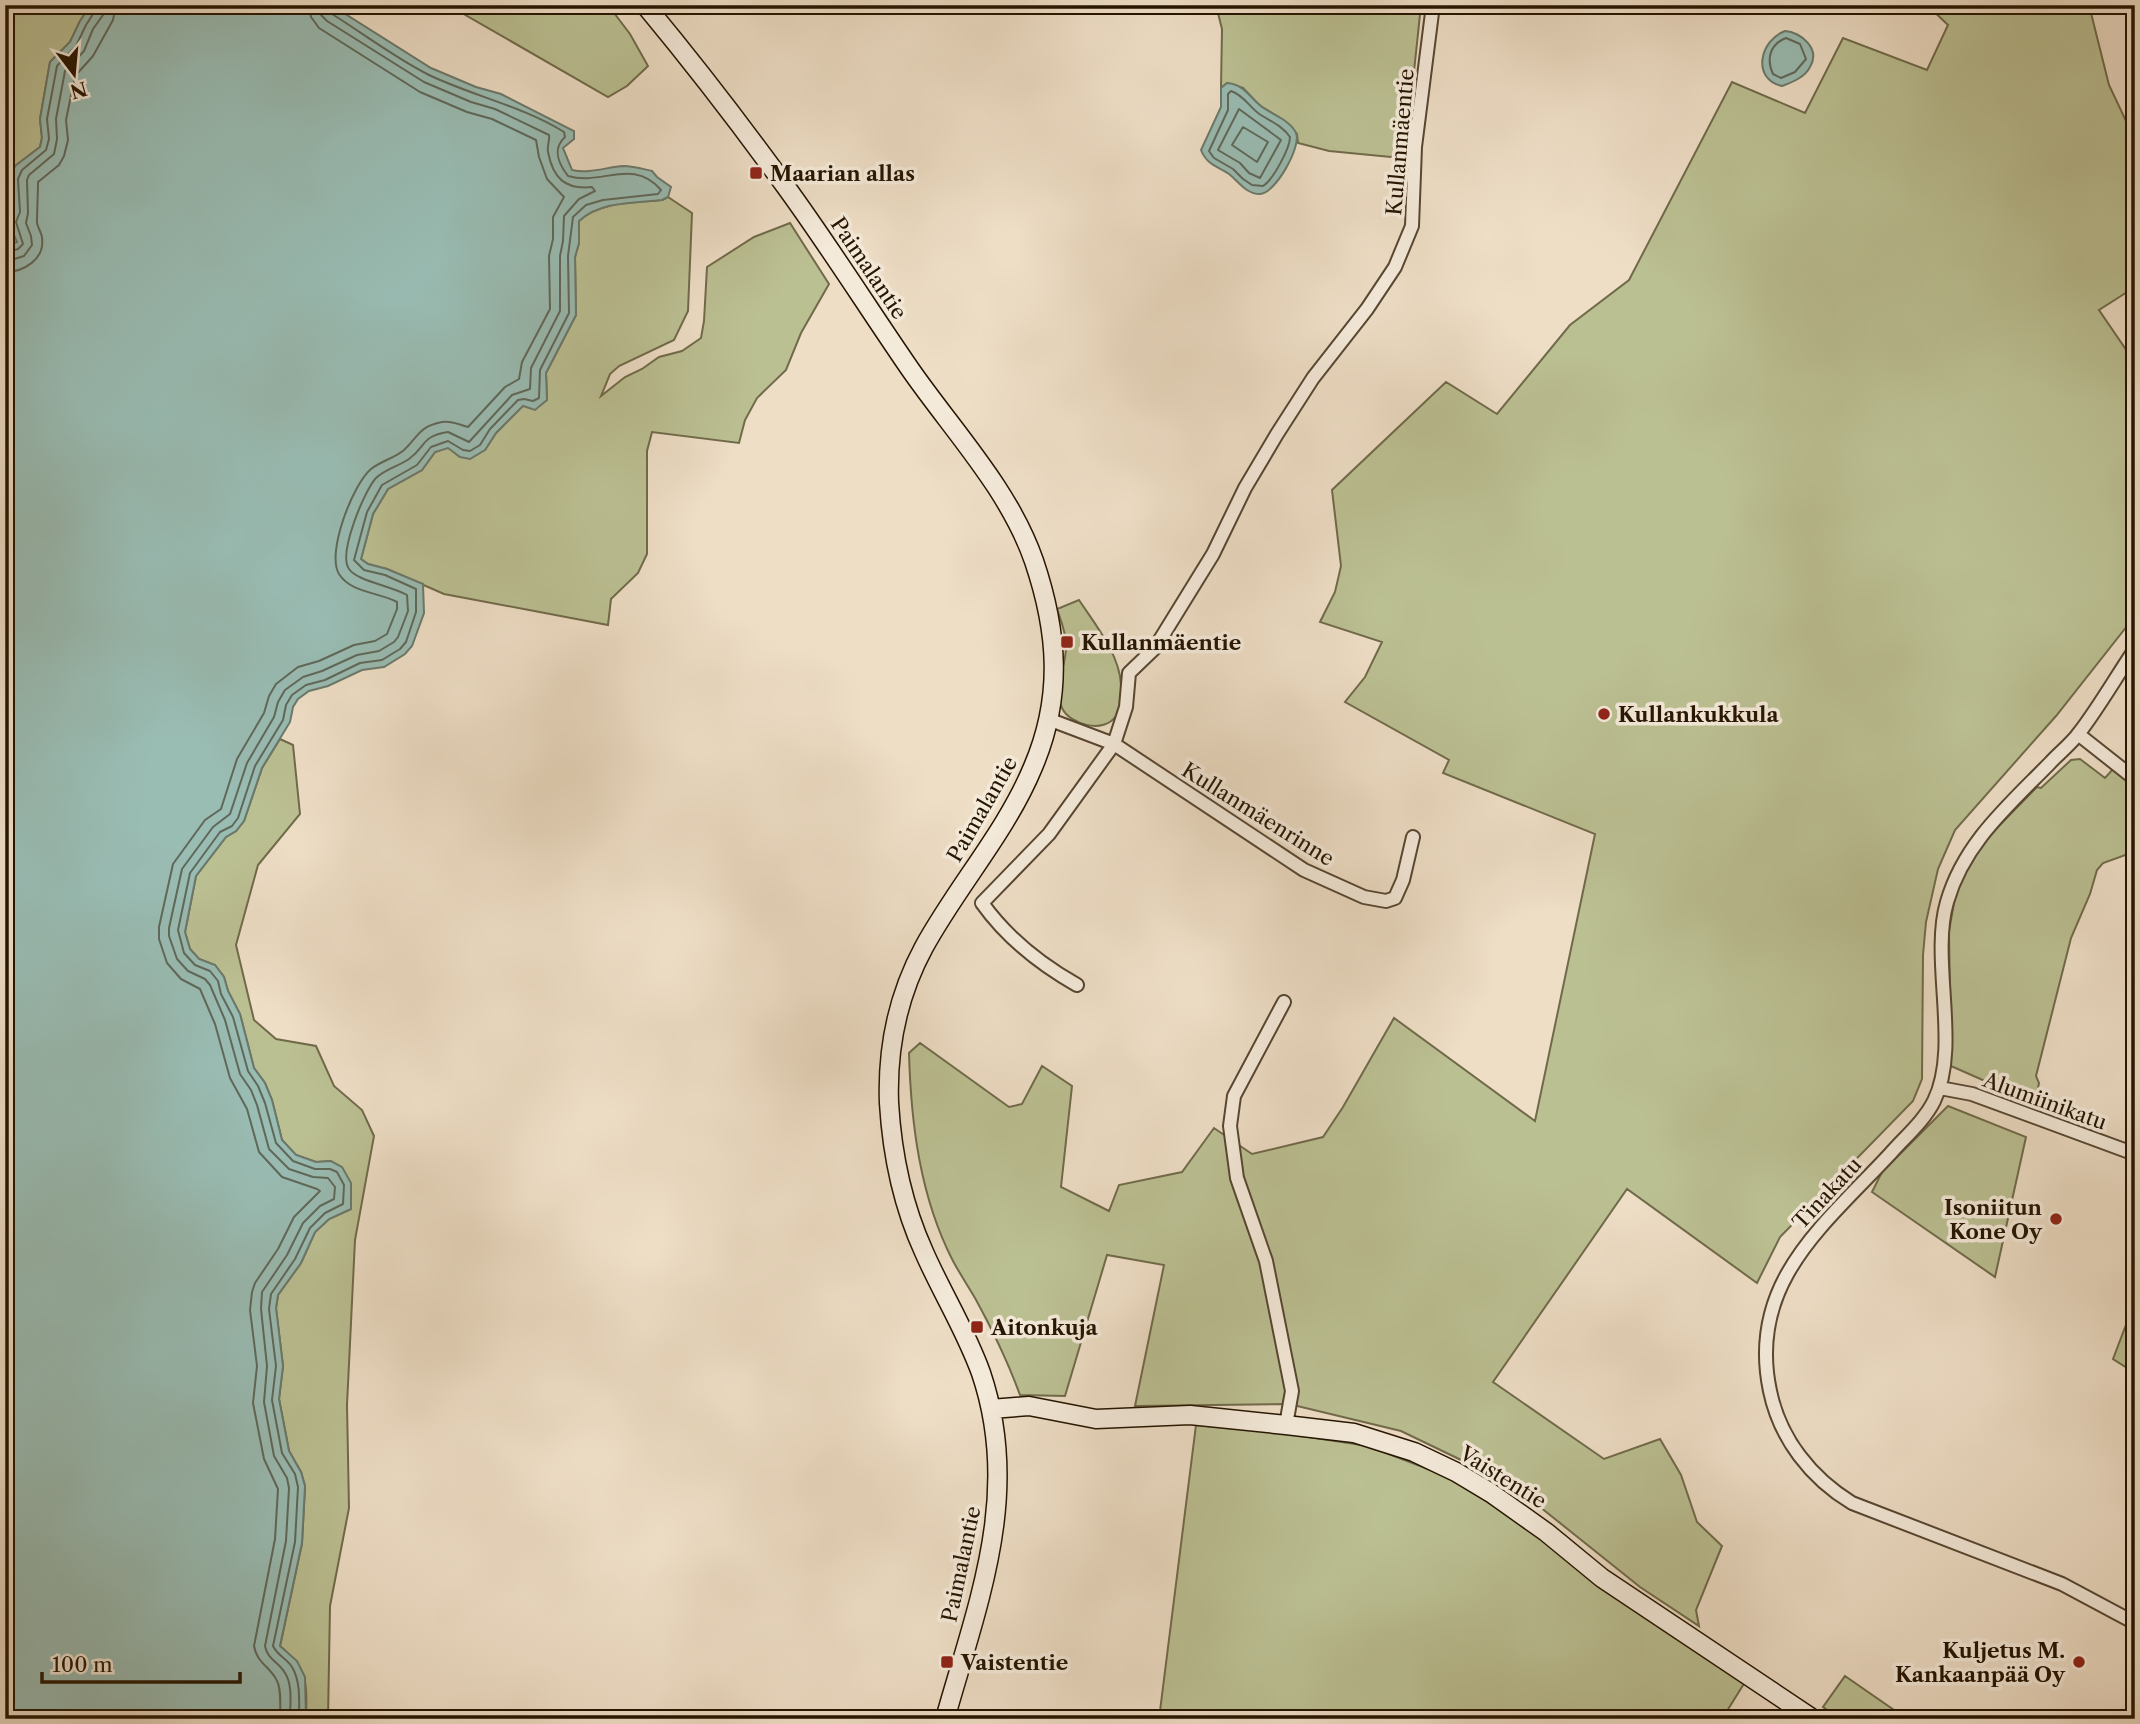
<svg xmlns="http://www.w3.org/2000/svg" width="2140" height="1724" font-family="'Libre Caslon Text',serif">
<rect width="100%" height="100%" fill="#eedec6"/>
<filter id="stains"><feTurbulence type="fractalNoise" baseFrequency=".00286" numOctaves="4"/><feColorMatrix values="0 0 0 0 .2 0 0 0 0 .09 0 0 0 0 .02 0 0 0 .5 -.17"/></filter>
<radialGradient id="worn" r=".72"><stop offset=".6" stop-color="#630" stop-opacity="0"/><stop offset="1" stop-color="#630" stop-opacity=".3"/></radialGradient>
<!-- green -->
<path fill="#bbc093" stroke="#706a4a" stroke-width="2" d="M 5,5 L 91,5 L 80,21 L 70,42 L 50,62 L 40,119 L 42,138 L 40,147 L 15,166 L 11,178 L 13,213 L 5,220 Z
M 448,5 L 608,5 L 630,34 L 648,66 L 627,86 L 608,97 Z
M 1216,5 L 1421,5 L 1406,147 L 1391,157 L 1329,151 L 1298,143 L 1297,134 L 1280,118 L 1259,105 L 1243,88 L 1227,83 L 1221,88 L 1222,29 Z
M 1927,5 L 2089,5 L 2109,85 L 2135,140 L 2135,287 L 2099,310 L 2127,351 L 2135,358 L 2135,616 L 2056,716 L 1955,830 L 1938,869 L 1926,922 L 1923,955 L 1922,1079 L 1913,1101 L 1780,1237 L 1757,1283 L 1627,1189 L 1493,1382 L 1604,1459 L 1660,1439 L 1681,1475 L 1697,1522 L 1722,1546 L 1696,1610 L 1699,1626 L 1640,1587 L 1530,1499 L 1486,1472 L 1401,1431 L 1289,1404 L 1135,1406 L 1164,1265 L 1107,1255 L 1065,1396 L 1020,1395 C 1008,1362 992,1329 975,1298 C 968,1286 960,1274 953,1261 C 920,1197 911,1124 909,1053 L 920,1043 L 1009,1107 L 1022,1104 L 1042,1066 L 1072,1086 L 1061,1187 L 1109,1211 L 1119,1185 L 1182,1172 L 1214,1128 L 1252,1154 L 1323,1137 L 1343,1107 L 1394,1018 L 1535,1121 L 1595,834 L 1443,773 L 1449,760 L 1345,702 L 1365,677 L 1382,642 L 1320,622 L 1335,592 L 1341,566 L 1332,490 L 1446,382 L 1497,414 L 1570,325 L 1629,280 L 1732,82 L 1805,113 L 1843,38 L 1927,70 L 1948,25 Z
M 668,197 L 692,213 L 688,311 L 674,340 L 619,366 L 610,374 L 601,396 L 625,377 L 642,369 L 659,357 L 682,351 L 701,338 L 704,321 L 707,267 L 754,237 L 790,223 L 829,284 L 801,333 L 786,370 L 757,398 L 745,420 L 739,443 L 652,432 L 647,451 L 647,554 L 638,573 L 611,599 L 608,625 L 444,594 L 387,569 L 368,564 L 361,559 L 373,514 L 388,489 L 422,470 L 435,452 L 448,447 L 460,457 L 485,450 L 496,433 L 523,405 L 547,400 L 546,373 L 576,315 L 575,257 L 579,243 L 579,221 C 600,201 634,203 662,200 Z
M 1079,600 C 1095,624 1120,655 1121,685 C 1122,694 1121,709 1116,716 C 1104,734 1070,725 1062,708 C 1052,688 1067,666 1066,645 C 1066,632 1061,621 1057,609 Z
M 280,739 L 293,745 L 300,814 L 258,865 L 236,945 L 254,1020 L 276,1039 L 316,1046 L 334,1086 L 362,1110 L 374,1136 L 355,1240 L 347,1405 L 349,1508 L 330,1606 L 328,1719 L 306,1719 C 307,1683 308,1671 280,1646 L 302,1543 L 305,1486 L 301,1472 L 289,1451 L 279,1399 L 283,1366 L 276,1308 L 278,1295 L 301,1263 L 315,1232 L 329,1219 L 351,1209 L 331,1161 L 316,1162 L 296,1155 L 282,1140 L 272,1100 L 265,1083 L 254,1068 L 240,1014 L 228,991 L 224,977 L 215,965 L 199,959 L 190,949 L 185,932 L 196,876 L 226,837 L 236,831 L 244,821 L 262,768 Z
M 2080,759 L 2105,778 L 2113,769 L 2135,785 L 2135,857 L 2128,854 L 2103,863 L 2097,870 L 2090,894 L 2071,938 L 2036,1076 L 2039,1083 L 2035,1103 L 1951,1066 L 1949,931 L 1955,897 L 1967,867 L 1984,841 L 2037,787 L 2041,788 L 2071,760 Z
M 1948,1106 L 2026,1137 L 1995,1277 L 1872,1192 L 1882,1172 Z
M 2135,1301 L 2135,1373 L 2113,1359 Z
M 1196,1425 L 1282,1433 L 1368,1446 L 1446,1476 L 1513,1518 L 1599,1583 L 1745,1682 L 1722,1719 L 1159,1719 Z
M 1845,1676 L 1907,1719 L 1840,1719 L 1823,1707 Z"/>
<!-- water -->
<path fill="#99bcb3" stroke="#6b796b" stroke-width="2" d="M 91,5 L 331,5 L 431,68 L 476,87 L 501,94 L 574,131 L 574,139 L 563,148 L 572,170 C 590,174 606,167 624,166 C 633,166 643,169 652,171 L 657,177 L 671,187 L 668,197 L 662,200 C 635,203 600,201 579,221 L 579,243 L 575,257 L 576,315 L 546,373 L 547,400 L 535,410 L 523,406 L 496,433 L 485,450 L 470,459 L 460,457 L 448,448 L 435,452 L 422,470 L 388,489 L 373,514 L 361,559 L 368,564 L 387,569 L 423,584 L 424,613 L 412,646 L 405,654 L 384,667 L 362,670 L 328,686 L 309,691 L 298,699 L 293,707 L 290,722 L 262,768 L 244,821 L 236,831 L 226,837 L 196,876 L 185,932 L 190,949 L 199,959 L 215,965 L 224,977 L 228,991 L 240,1014 L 254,1068 L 265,1083 L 272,1100 L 282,1140 L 296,1155 L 316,1162 L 331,1161 L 342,1167 L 351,1183 L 351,1209 L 329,1219 L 315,1232 L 301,1263 L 278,1295 L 276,1308 L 283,1366 L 279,1399 L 289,1451 L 301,1472 L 305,1486 L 302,1543 L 280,1646 L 297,1661 L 305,1677 L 306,1719 L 5,1719 L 5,247 L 17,242 L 7,220 L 13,213 L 11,178 L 15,166 L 40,147 L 42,138 L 40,119 L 50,62 L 70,42 L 80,21 Z
M 1785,31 C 1801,32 1821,49 1810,67 C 1805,77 1793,82 1782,86 C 1751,79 1760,40 1785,31 Z
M 1227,83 C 1244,84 1250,98 1262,107 C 1273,115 1290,120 1296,133 C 1302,146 1275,194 1260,194 C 1246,194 1239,182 1229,174 C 1217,166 1207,165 1201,150 L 1221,107 L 1221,88 Z"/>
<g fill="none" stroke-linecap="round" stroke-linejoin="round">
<!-- shore -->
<path stroke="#5f685a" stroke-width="2" d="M 1786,38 L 1800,44 L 1806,59 L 1795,72 L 1781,78 L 1773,74 C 1766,59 1770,44 1786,38 Z
M 1231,91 C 1243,95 1248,105 1258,113 C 1269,121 1282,125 1290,137 C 1290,148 1273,180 1263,186 L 1252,185 L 1243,179 L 1233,169 L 1214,158 L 1209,151 L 1228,110 L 1228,94 Z
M 1239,109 L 1281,140 L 1260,178 L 1249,173 L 1240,163 L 1218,150 Z
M 1243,127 L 1268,142 L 1257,162 L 1232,145 Z
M 5,253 L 18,249 L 23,244 L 16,222 L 20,212 L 18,179 L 22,170 L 46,150 L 49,139 L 47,119 L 57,66 L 76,46 L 86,25 L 95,11 L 96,5
M 5,262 L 24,256 L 32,245 L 31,236 L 26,223 L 28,213 L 27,180 L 29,175 L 54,154 L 57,139 L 56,119 L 65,71 L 84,51 L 93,29 L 103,15 L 105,5
M 5,272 C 24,272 45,259 42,238 C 42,233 37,227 37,222 C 37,209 38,195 38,182 L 59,165 L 64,156 L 68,140 L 66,120 L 75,76 L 93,56 L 113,20 L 116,5
M 280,1719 C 280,1708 282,1688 276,1679 C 269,1666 257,1663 254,1646 L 275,1539 L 278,1489 L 264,1459 L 253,1403 L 257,1366 L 250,1310 L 252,1292 L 255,1283 L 278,1249 L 294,1217 L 320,1191 L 317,1189 L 282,1177 L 259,1152 L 247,1109 L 230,1078 L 215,1024 L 200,989 L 181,979 L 167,963 L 159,939 L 159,927 L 173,864 L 205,820 L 221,809 L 237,759 L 264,713 L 269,696 L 276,684 L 298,667 L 319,661 L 354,645 L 375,641 L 387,634 L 397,609 L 397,602 C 378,592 351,593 339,574 C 326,553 353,484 371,469 C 381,461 395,458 404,450 C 419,436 418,427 442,422 C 452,420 459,425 468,427 L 505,387 L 519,379 L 522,362 L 550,309 L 549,256 L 553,239 L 553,217 L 564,197 L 547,179 L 539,157 L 536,140 L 492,119 L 467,112 L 420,92 L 319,28 L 311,17 L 309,5
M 290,1719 C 290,1705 293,1685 285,1673 C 279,1662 267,1659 265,1646 L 286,1541 L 289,1488 L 287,1478 L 274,1456 L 264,1402 L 267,1366 L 261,1309 L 262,1292 L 287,1255 L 303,1223 L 320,1206 L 334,1199 L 335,1187 L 328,1178 L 313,1177 L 289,1169 L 269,1149 L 257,1105 L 251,1090 L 240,1074 L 225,1020 L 210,985 L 205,979 L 188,971 L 177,959 L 169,936 L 169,928 L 182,869 L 213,827 L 230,814 L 247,763 L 274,717 L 278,702 L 285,690 L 303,677 L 322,671 L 357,655 L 379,651 L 394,642 L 398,637 L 408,611 L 407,595 C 392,586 357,581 349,569 C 338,554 364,491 376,478 C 385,469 399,466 409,459 C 426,447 421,436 448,432 L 469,442 L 512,395 L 530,389 L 531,368 L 560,311 L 560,256 L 563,241 L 564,216 L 579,199 L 595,191 L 592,187 C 565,190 553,178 548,152 C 547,145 550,140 549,135 L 495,109 L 471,102 L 424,82 L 327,21 L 321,15 L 320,5
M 299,1719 C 299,1702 301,1682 292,1667 C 287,1659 277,1655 273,1646 L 295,1542 L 298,1487 L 295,1474 L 282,1453 L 272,1400 L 276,1366 L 269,1309 L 271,1294 L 295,1259 L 310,1228 L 325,1213 L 343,1204 L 344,1185 L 337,1172 L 330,1169 L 315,1169 L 293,1161 L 276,1143 L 265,1103 L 258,1086 L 248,1071 L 233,1017 L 221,994 L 218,981 L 210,971 L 195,965 L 184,953 L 178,930 L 190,873 L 220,832 L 232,826 L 238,818 L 255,766 L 283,720 L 286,705 L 292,695 L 306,685 L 325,680 L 360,663 L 382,660 L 400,649 L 406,642 L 416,612 L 416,589 L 385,575 L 364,570 L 354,560 L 367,512 L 382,485 L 417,465 L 431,447 L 448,441 L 463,450 L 470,451 L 480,445 L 490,429 L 518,400 L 524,399 L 533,401 L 539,398 L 540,370 L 569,313 L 568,256 L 573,217 L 586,205 L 603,200 L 658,194 L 661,190 C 633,157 602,186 568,176 C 558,163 552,149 565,137 L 564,132 C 522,106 473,96 429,75 C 395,58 364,34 332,14 L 328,5"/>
<!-- street casing -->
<g stroke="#574632" stroke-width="16">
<path id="street" d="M 2135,649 C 2116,677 2099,707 2079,733 C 2071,744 2059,753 2050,763 C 2008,806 1964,843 1947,902 C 1930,960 1961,1046 1934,1101 C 1924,1121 1905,1137 1890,1154 C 1824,1225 1747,1283 1770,1391 C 1780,1439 1811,1478 1852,1503 L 2062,1584 L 2135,1623
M 1048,719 L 1114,744 L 1304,870 L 1364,897 L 1386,901 L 1395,898 L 1403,880 L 1413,837
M 2078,734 L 2135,779
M 1077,985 C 1040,964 1007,938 982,903 L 1049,834 L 1114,744 L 1126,707 L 1129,673 L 1155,648 L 1213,554 L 1245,488 L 1277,434 L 1313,378 L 1367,309 L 1395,267 L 1412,226 L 1415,147 L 1433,5
M 1284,1002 L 1234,1096 L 1230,1126 L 1237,1178 L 1266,1261 L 1292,1391 L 1286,1425
M 1940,1088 L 1972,1094 L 2135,1154"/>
</g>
<!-- secondary casing -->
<g stroke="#251400" stroke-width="21">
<path id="secondary" d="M 645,5 C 694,64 741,125 786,187 C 829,246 868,308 910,369 C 953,431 1009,489 1034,561 C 1058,632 1063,697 1033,767 C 1006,832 958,885 924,947 C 898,995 887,1048 889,1103 C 892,1153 903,1206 924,1252 C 942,1293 966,1331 981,1373 C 1022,1494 978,1602 945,1719
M 991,1409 L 1029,1406 L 1096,1419 L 1190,1415 L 1286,1425 L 1354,1433 L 1414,1452 L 1456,1472 L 1491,1493 L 1546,1532 L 1602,1578 L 1813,1719"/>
</g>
<!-- street -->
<use href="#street" stroke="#f4eada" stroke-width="12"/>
<!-- secondary -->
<use href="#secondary" stroke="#f4eada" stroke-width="18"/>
</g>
<!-- markers -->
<g fill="#8f2418" stroke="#f4eada" stroke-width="2.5">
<rect x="749" y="166" width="14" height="14" rx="3.5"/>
<rect x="1060" y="635" width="14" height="14" rx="3.5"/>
<circle cx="1604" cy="714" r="7"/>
<circle cx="2056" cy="1219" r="7"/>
<rect x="970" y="1320" width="14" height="14" rx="3.5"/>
<rect x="940" y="1655" width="14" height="14" rx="3.5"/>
<circle cx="2079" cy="1662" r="7"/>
</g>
<g text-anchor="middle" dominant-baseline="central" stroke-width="7" stroke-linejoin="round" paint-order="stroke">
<!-- street labels -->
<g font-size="21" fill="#251400" stroke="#f4eada">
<text transform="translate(1400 142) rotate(-85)">Kullanmäentie</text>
<text transform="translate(869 268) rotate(56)">Paimalantie</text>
<text transform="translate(982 809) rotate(-60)">Paimalantie</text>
<text transform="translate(1258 814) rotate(32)">Kullanmäenrinne</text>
<text transform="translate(2045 1101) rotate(20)">Alumiinikatu</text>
<text transform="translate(1827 1193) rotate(-47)">Tinakatu</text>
<text transform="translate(1503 1477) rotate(32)">Vaistentie</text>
<text transform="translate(961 1564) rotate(-78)">Paimalantie</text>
</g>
<!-- poi labels -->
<g font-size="21" font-weight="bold" fill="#251400" stroke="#f4eada" text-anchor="start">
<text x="770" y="173">Maarian allas</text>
<text x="1081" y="642">Kullanmäentie</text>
<text x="1618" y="714">Kullankukkula</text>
<text x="2042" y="1207" text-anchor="end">Isoniitun<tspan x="2042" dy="24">Kone Oy</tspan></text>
<text x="991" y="1327">Aitonkuja</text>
<text x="2065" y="1650" text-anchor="end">Kuljetus M.<tspan x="2065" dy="24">Kankaanpää Oy</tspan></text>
<text x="961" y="1662">Vaistentie</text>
</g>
</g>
<!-- margin -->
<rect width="2140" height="1724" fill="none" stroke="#eedec6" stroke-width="28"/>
<rect x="7" y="7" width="2126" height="1710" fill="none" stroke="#251400" stroke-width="3.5"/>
<rect x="14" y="14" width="2112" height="1696" fill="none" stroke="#251400" stroke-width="2"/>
<!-- north arrow -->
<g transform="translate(74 74) rotate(164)" stroke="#f4eada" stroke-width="5" paint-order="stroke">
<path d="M0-5L12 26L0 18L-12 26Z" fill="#251400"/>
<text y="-10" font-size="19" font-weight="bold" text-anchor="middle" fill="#251400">N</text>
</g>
<!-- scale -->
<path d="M42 1672v10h198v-10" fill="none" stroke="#251400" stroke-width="3.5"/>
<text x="52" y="1672" font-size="21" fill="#251400" stroke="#f4eada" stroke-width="5" paint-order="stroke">100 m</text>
<rect width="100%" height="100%" filter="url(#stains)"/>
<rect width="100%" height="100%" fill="url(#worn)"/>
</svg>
